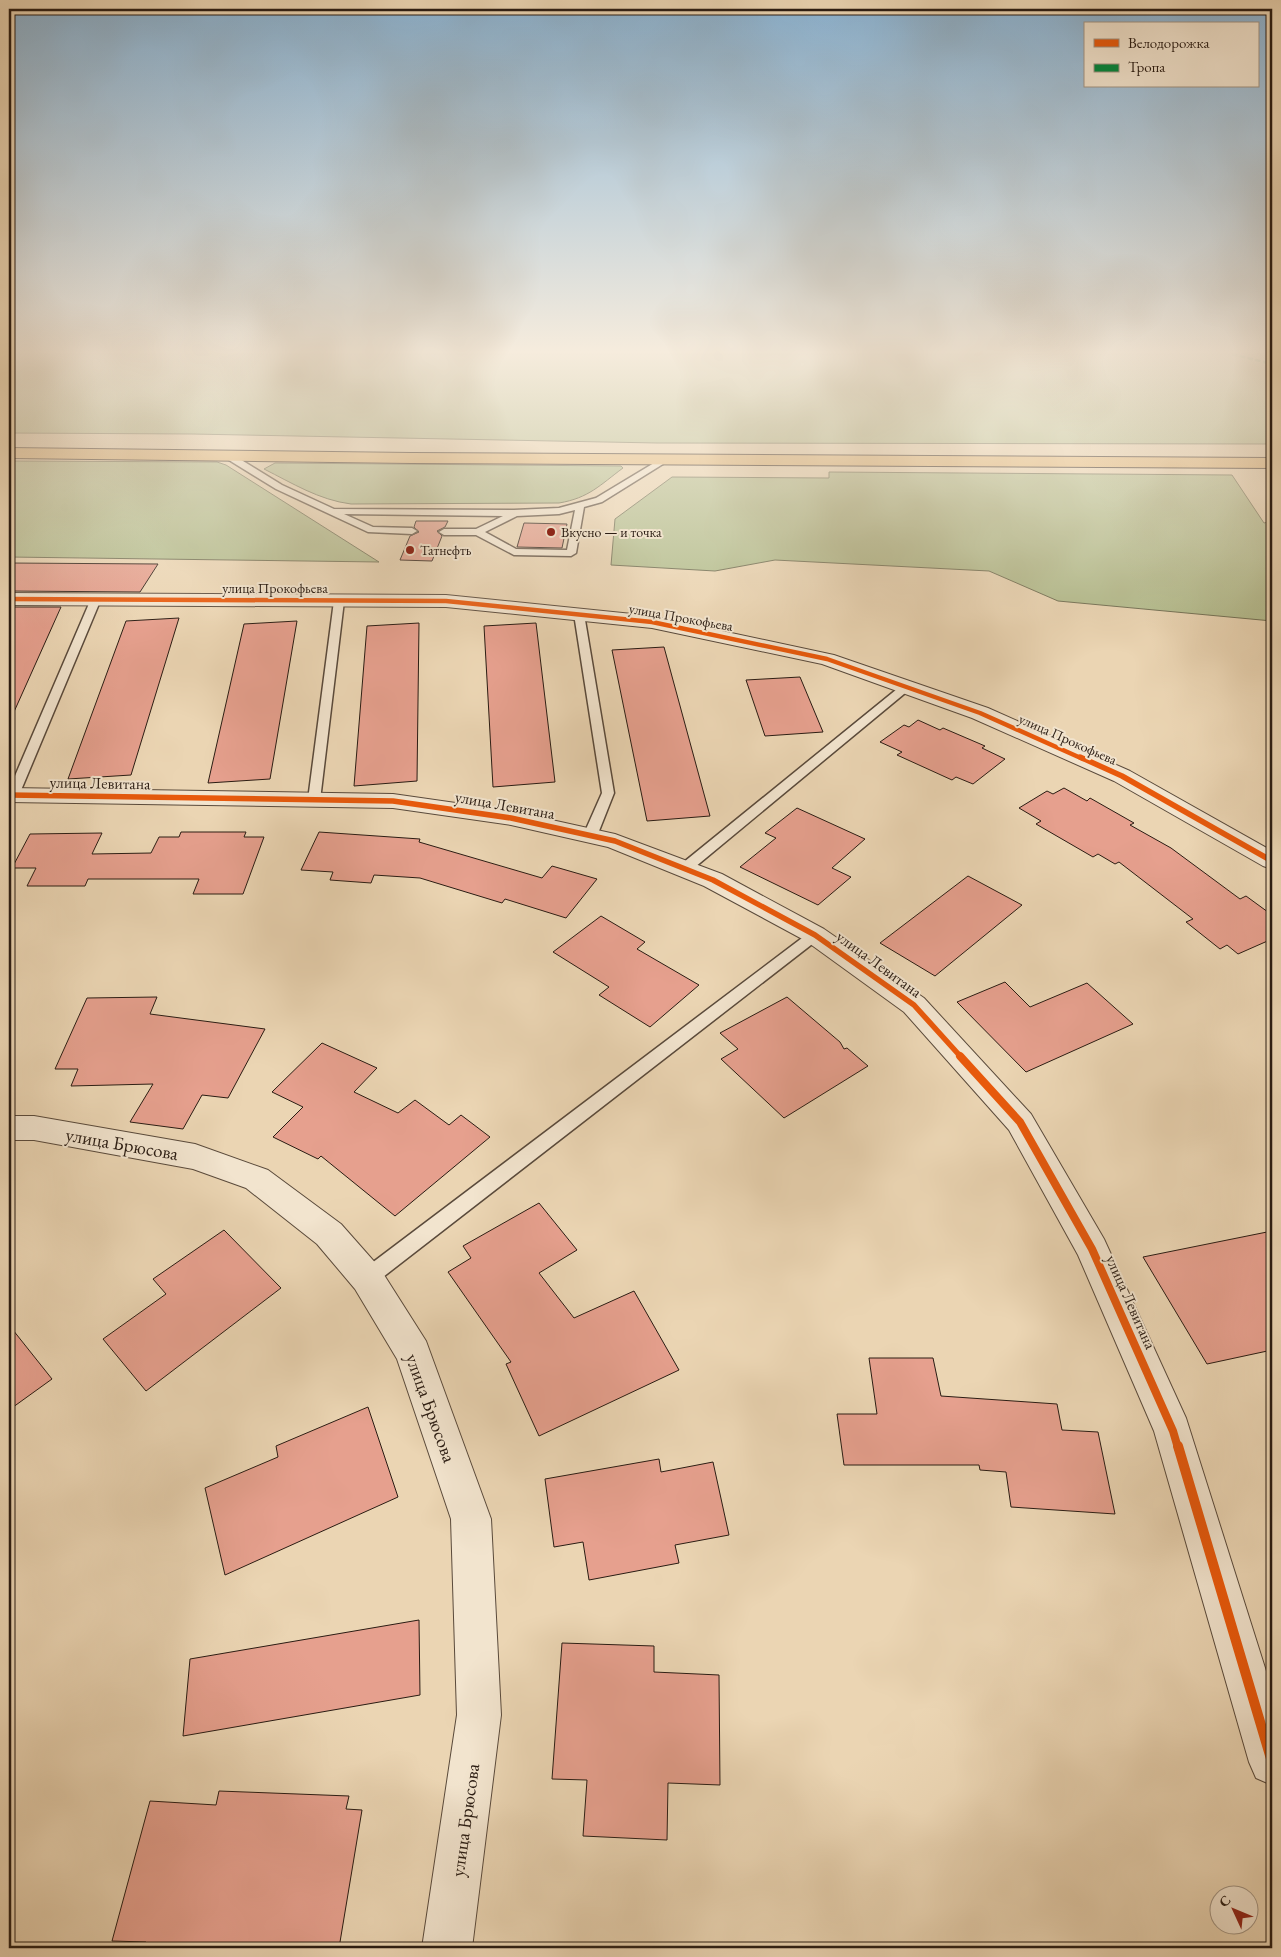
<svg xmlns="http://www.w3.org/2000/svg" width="1281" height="1957" font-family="'EB Garamond',serif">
<rect width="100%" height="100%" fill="#ebd5b3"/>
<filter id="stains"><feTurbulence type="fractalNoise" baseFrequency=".004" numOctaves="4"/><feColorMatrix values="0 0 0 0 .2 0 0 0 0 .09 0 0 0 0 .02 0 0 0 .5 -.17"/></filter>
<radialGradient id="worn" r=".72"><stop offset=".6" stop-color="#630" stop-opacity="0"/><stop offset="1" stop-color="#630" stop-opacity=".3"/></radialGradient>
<!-- green -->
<path fill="#b4be8f" stroke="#6f6d51" d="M 9,354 L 1272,354 L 1272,444 L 657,443 L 192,434 L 9,433 Z
M 9,461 L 217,462 L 226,465 L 379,562 L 9,557 Z
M 275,463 L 621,466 L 623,468 C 600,485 589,498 559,503 L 351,504 C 319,500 292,483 264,469 Z
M 829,472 L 1232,475 L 1264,523 L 1272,521 L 1272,621 L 1058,601 L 989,571 L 775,560 L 715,571 L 611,565 L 615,519 L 672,477 L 829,478 Z"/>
<!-- building -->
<path fill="#e6a08e" stroke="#2a1c13" d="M 416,521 L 448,521 L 445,527 L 437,531 L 442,536 L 432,561 L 400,560 L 410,536 L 419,532 L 414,527 Z
M 524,523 L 567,524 L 562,548 L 517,547 Z
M 9,563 L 158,564 L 140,592 L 9,591 Z
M 9,607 L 61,607 L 9,723 Z
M 179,618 L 131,775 L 68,779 L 126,621 Z
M 297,621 L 270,779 L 208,783 L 244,624 Z
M 419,623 L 417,781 L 354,786 L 367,626 Z
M 536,623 L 555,782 L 493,787 L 484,626 Z
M 664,647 L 710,816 L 647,821 L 612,650 Z
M 800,677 L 823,732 L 765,736 L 746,680 Z
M 918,720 L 940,730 L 943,728 L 985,746 L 982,748 L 1005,759 L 973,784 L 956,777 L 952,780 L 897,755 L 902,752 L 880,742 L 904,725 L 909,727 Z
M 1064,788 L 1087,801 L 1090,798 L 1134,823 L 1130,825 L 1171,848 L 1240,899 L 1246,896 L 1272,915 L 1272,939 L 1238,954 L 1227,945 L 1220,949 L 1186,922 L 1193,919 L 1119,862 L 1115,864 L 1098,854 L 1093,857 L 1036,824 L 1041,821 L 1019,808 L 1047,791 L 1053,794 Z
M 797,808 L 865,839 L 832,868 L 851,877 L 818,905 L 740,867 L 776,838 L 765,833 Z
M 181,832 L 246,832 L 244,837 L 264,837 L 243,894 L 193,894 L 199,879 L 88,879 L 85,886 L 27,886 L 36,868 L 12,868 L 30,834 L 102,833 L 92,854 L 151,853 L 159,837 L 179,837 Z
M 319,832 L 420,839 L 419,842 L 542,878 L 552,866 L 597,879 L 566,918 L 505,899 L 502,903 L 420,878 L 374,875 L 371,883 L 330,880 L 333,872 L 301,870 Z
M 968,876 L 1022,905 L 935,976 L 880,943 Z
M 601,916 L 645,942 L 637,949 L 699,985 L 650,1027 L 599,995 L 609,987 L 553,952 Z
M 1005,982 L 1030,1007 L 1087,983 L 1133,1024 L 1026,1072 L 957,1002 Z
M 157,997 L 150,1014 L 265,1029 L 228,1098 L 202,1095 L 183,1129 L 130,1122 L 153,1084 L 71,1086 L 78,1069 L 55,1069 L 87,998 Z
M 787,997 L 840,1042 L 844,1049 L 847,1048 L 868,1066 L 784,1118 L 721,1059 L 738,1049 L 720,1033 Z
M 322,1043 L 377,1068 L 354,1092 L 398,1113 L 415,1100 L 449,1125 L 461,1115 L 490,1137 L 395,1216 L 321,1156 L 318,1159 L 273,1137 L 303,1107 L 272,1092 Z
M 539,1203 L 577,1250 L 539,1273 L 574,1318 L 634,1291 L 679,1370 L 539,1436 L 506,1364 L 511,1362 L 448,1272 L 471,1258 L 463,1246 Z
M 224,1230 L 281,1288 L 146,1391 L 103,1339 L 166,1294 L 153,1279 Z
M 1272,1231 L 1272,1350 L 1207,1364 L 1143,1257 Z
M 9,1325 L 52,1379 L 9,1410 Z
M 869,1358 L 933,1358 L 941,1396 L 1057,1404 L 1062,1430 L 1098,1432 L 1115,1514 L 1011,1507 L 1006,1472 L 980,1470 L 979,1465 L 844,1465 L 837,1414 L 877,1414 Z
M 368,1407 L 398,1497 L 225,1575 L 205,1488 L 278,1457 L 276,1446 Z
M 659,1459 L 661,1472 L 713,1462 L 729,1535 L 675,1545 L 679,1563 L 589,1580 L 583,1542 L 554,1547 L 545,1479 Z
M 419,1620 L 420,1695 L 183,1736 L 190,1659 Z
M 562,1643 L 654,1646 L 654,1672 L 719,1675 L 720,1785 L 668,1783 L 667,1840 L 583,1836 L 587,1780 L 552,1779 Z
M 219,1791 L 349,1796 L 346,1809 L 362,1810 L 339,1948 L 144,1948 L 146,1942 L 112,1941 L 150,1801 L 216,1805 Z"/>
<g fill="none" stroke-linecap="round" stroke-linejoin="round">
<!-- lane casing -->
<g stroke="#5a4a3b" stroke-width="3">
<path id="lane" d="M 224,453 L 230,453 L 282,485 L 334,509 L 514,510 L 559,508 L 596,498 L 664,457 L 671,459 L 602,502 L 584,507 L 576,553 L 571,556 L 514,555 L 476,535 L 444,535 L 439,532 L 444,529 L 476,529 L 503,516 L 344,514 L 373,527 L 412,528 L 417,531 L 412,534 L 368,532 L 276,489 L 224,457 ZM 575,510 L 567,550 L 516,549 L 485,532 L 517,516 L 559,514 Z
M 96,596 L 101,599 L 19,795 L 17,798 L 9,798 L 9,790 L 91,599 Z
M 339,598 L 344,601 L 320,800 L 314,804 L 308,800 L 334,601 Z
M 579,611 L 584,614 L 614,793 L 597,836 L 590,840 L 583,836 L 602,793 L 574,614 Z
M 906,684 L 912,687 L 910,689 L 689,872 L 679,872 L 677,869 L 679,866 L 902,685 Z
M 815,930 L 820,932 L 822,935 L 820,938 L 374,1284 L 367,1286 L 360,1284 L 358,1278 L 360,1272 L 810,932 Z"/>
</g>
<!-- street casing -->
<g stroke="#5a4a3b" stroke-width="2">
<path id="street" d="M 9,593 L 446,595 L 652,616 L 834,655 L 988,708 L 1130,771 L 1272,851 L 1272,869 L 1263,866 L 1114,781 L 972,718 L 822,664 L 652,628 L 446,607 L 9,605 Z
M 9,788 L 393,794 L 511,811 L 615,834 L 722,874 L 824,929 L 924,998 L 1031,1114 L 1104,1239 L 1186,1418 L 1272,1690 L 1272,1785 L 1256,1778 L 1249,1762 L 1154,1431 L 1078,1255 L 1009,1130 L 904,1012 L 806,941 L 704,886 L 608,847 L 511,825 L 393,808 L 9,802 Z
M 9,1116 L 34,1116 L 195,1144 L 268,1170 L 341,1224 L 379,1267 L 426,1341 L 491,1519 L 501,1715 L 472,1948 L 422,1948 L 457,1715 L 451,1519 L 397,1359 L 355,1289 L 317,1244 L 246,1188 L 193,1169 L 34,1140 L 9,1140 Z"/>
</g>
<!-- primary casing -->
<g stroke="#2a1c13" stroke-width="2">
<path id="primary" d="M 9,448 L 411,453 L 1272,458 L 1272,468 L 411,463 L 9,458 Z"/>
</g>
<!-- lane -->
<use href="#lane" fill="#f2e4ce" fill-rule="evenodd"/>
<!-- street -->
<use href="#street" fill="#f2e4ce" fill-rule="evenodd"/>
<!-- primary -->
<use href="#primary" fill="#e6ba7a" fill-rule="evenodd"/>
<!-- quiet -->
<path stroke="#00873e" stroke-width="2.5" stroke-dasharray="5.5 2.5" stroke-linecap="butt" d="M 1232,354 L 1272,364"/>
<!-- cycleway-far3 casing -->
<g stroke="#f2e4ce" stroke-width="7">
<path id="cycleway-far3" d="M 9,599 L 446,601 L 652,622 L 827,659 L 980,713 L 1083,759"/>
</g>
<!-- cycleway-far2 casing -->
<g stroke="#f2e4ce" stroke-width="9">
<path id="cycleway-far2" d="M 1080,757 L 1122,776 L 1272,861
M 9,795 L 393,801 L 511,818 L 615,841 L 713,880 L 815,935 L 914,1005 L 961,1057"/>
</g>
<!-- cycleway-far1 casing -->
<g stroke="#f2e4ce" stroke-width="11">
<path id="cycleway-far1" d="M 960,1056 L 1020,1122 L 1092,1249 L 1173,1431 L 1178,1448"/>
</g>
<!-- cycleway casing -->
<g stroke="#f2e4ce" stroke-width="13">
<path id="cycleway" d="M 1178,1446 L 1272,1762"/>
</g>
<!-- cycleway-far3 -->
<use href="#cycleway-far3" stroke="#e8590c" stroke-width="4.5"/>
<!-- cycleway-far2 -->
<use href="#cycleway-far2" stroke="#e8590c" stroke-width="5.5"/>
<!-- cycleway-far1 -->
<use href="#cycleway-far1" stroke="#e8590c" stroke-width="8"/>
<!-- cycleway -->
<use href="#cycleway" stroke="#e8590c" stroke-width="10"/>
</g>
<!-- sky -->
<linearGradient id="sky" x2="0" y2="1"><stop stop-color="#8ab4d5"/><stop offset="0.56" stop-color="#f6ecdd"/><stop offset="1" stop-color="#f6ecdd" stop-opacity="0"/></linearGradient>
<rect width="1281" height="628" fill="url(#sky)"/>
<!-- markers -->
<g fill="#8f2418" stroke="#f2e4ce" stroke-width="2">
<circle cx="551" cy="532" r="5"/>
<circle cx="410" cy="550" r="5"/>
</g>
<g text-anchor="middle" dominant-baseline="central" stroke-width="4" stroke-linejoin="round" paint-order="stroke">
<!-- far-poi labels -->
<g font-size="14" fill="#2a1c13" stroke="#f2e4ce" text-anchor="start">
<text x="561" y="532">Вкусно — и точка</text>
<text x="420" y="550">Татнефть</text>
</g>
<!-- far-street labels -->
<g font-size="14" fill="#2a1c13" stroke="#f2e4ce">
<text x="275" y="588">улица Прокофьева</text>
<text transform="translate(681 617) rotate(10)">улица Прокофьева</text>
<text transform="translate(1068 739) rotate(24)">улица Прокофьева</text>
</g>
<!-- street labels -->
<g font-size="16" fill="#2a1c13" stroke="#f2e4ce">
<text transform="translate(100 783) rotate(1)">улица Левитана</text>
<text transform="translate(505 805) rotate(10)">улица Левитана</text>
<text transform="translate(879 964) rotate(36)">улица Левитана</text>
<text transform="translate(1131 1302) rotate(66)">улица Левитана</text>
</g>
<!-- near-street labels -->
<g font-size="19" fill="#2a1c13" stroke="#f2e4ce">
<text transform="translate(122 1144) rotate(10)">улица Брюсова</text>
<text transform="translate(431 1408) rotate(70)">улица Брюсова</text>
<text transform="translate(465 1820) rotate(-82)">улица Брюсова</text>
</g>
</g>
<!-- margin -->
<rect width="1281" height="1957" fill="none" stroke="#ebd5b3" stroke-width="30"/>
<rect x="10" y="10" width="1261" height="1937" fill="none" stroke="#2a1c13" stroke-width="2.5"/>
<rect x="15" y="15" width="1251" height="1927" fill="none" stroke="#2a1c13"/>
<!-- legend -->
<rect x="1084" y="22" width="175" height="65" fill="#f2e4ce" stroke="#a29483"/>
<rect x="1094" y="39" width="25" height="8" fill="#e8590c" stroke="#a29483"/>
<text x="1128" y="48" font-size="15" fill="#2a1c13">Велодорожка</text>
<rect x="1094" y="64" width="25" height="8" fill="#00873e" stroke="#a29483"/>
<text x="1128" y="72" font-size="15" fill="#2a1c13">Тропа</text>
<!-- north arrow -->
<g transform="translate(1234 1910) rotate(314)"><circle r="24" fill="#f2e4ce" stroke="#a29483"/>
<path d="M0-4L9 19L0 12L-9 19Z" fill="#8f2418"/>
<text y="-8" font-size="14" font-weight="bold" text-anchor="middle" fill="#2a1c13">С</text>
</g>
<rect width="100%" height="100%" filter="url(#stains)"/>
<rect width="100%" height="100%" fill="url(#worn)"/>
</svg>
